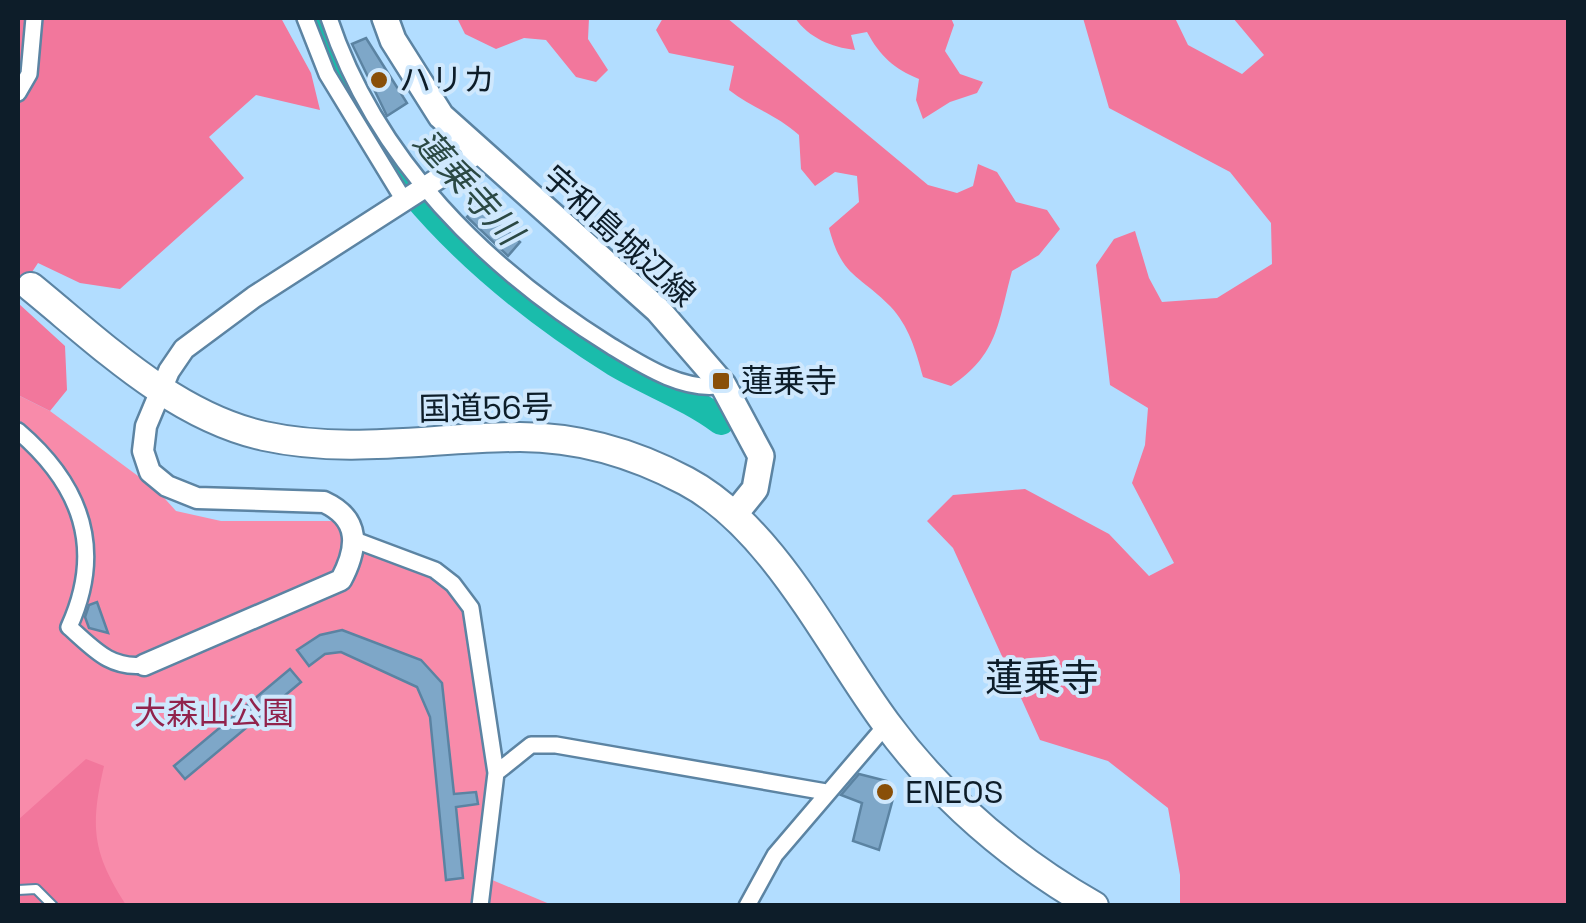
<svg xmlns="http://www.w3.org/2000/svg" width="1586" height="923" font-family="'Space Grotesk','Noto Sans JP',sans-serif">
<rect width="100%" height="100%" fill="#b2ddff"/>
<!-- green -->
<path fill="#f88baa" d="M 18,395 L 50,411 L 157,490 L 176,511 L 221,521 L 338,521 L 355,540 L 435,570 L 471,608 L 496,773 L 485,877 L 552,905 L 18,905 Z"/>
<!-- forest -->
<path fill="#f2779c" d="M 18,18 L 281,18 L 311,73 L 320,110 L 256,95 L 209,137 L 244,178 L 120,289 L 80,283 L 38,263 L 18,293 Z
M 457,18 L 589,18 L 588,39 L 608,70 L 596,82 L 576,77 L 546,40 L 524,38 L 496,49 L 465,34 Z
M 663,18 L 727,18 L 928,185 L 957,193 L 973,186 L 978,164 L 997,172 L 1016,202 L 1047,210 L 1060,229 L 1039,255 L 1012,271 C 998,323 998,355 951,386 L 923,377 C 916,351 909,326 890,306 C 857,273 842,277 829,228 L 859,202 L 857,176 L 835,172 L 815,186 L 801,169 L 799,135 C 777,115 752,108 729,90 L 734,66 L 669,53 L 656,30 Z
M 795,18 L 951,18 L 954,25 L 945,51 L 960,74 L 983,82 L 977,93 L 950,102 L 923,119 L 916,100 L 919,79 C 894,69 880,56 867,32 L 851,35 L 855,50 C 831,47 809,38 795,18 Z
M 1083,18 L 1175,18 L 1188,45 L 1242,74 L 1264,55 L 1233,18 L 1568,18 L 1568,905 L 1180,905 L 1180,875 L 1168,808 L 1108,761 L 1040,740 L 953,548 L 927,521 L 953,495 L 1025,489 L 1109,534 L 1149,576 L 1174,563 L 1132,483 L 1145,445 L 1148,408 L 1110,385 L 1096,265 L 1114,239 L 1135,231 L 1149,278 L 1162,302 L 1217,298 L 1272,264 L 1271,223 L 1230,172 L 1109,108 Z
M 18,303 L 65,346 L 67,390 L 50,411 L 18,395 Z
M 86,759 L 104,766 C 90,827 92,852 126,905 L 18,906 L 18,820 Z"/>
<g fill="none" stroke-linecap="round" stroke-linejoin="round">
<!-- river -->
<path stroke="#1abcab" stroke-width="28" d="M 315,18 C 363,168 484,280 614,362 C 649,383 687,396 721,421"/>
</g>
<!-- building -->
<path fill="#7ea7c8" stroke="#5b83a2" stroke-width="2.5" d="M 366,38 L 407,103 L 387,116 L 352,44 Z
M 478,205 L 520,242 L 508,256 L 467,217 Z
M 97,602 L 108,633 L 89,628 L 85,617 L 89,605 Z
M 342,630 L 421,660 L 442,683 L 454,794 L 476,792 L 478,804 L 456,807 L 463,878 L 446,880 L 430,717 L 417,687 L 341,652 L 325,654 L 309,666 L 297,650 L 320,635 Z
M 290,669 L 301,682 L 185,779 L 174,766 Z
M 859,774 L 887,781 L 894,795 L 879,850 L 853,841 L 862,803 L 841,795 Z"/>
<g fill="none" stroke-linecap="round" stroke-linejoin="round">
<!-- service casing -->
<g stroke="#5c84a3" stroke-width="12">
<path id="service" d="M 18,890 L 36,889 L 53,906"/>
</g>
<!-- minor casing -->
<g stroke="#5c84a3" stroke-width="20">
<path id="minor" d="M 305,18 L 327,74 L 405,202
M 329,18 C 376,160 486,268 611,346 C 642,365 685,393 723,385
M 18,93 L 29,74 L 34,18
M 18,431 C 81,485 105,548 69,627 C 94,649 110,669 144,665
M 355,540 L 435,570 L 453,584 L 471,608 L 496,773 L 480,906
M 496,773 L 531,745 L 556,745 L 826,792
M 747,906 L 775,855 L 887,724"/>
</g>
<!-- tertiary casing -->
<g stroke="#5c84a3" stroke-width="25">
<path id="tertiary" d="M 144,665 L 341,580 C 358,548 361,519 324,502 L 197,498 L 167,486 L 150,472 L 143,451 L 146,426 L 169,371 L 184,349 L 254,297 L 478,153"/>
</g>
<!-- primary casing -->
<g stroke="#5c84a3" stroke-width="30">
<path id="primary" d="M 385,18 L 393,40 L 441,116 L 658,310 L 723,385 L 761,456 L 755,489 L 734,515"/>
</g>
<!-- trunk casing -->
<g stroke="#5c84a3" stroke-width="32">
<path id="trunk" d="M 31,287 C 101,344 174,416 264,436 C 351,455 433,437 520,437 C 578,437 635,454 686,481 C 773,527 829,646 886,723 C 942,799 1012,859 1094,906"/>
</g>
<!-- service -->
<use href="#service" stroke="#fff" stroke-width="8"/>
<!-- minor -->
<use href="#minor" stroke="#fff" stroke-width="15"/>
<!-- tertiary -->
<use href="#tertiary" stroke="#fff" stroke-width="20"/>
<!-- primary -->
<use href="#primary" stroke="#fff" stroke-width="25"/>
<!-- trunk -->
<use href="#trunk" stroke="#fff" stroke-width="28"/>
</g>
<!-- markers -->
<g fill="#894f08" stroke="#cfe8fd" stroke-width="4">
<circle cx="379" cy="80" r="10"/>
<rect x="711" y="371" width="20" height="20" rx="5"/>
<circle cx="885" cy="792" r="10"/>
</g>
<g text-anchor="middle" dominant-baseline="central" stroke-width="8" stroke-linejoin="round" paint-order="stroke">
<!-- poi labels -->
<g font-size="32" fill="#0d1d29" stroke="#cfe8fd" text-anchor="start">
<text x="399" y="80">ハリカ</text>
<text x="741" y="381">蓮乗寺</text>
<text x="905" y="792">ENEOS</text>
</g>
<!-- street labels -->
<g font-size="32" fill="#0d1d29" stroke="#cfe8fd">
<text transform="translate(619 236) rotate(42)">宇和島城辺線</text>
<text transform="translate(486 408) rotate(-1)">国道56号</text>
</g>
<!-- park labels -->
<g font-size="32" fill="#91234c" stroke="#cfe8fd">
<text x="214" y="713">大森山公園</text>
</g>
<!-- water labels -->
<g font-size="35" font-style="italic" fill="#2b4944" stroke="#cfe8fd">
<text transform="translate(468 187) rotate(48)">蓮乗寺川</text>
</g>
<!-- quarter labels -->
<g font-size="38" fill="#0d1d29" stroke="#cfe8fd">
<text x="1042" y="678">蓮乗寺</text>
</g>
</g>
<!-- border -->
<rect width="1586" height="923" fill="none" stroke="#0d1d29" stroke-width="40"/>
</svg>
